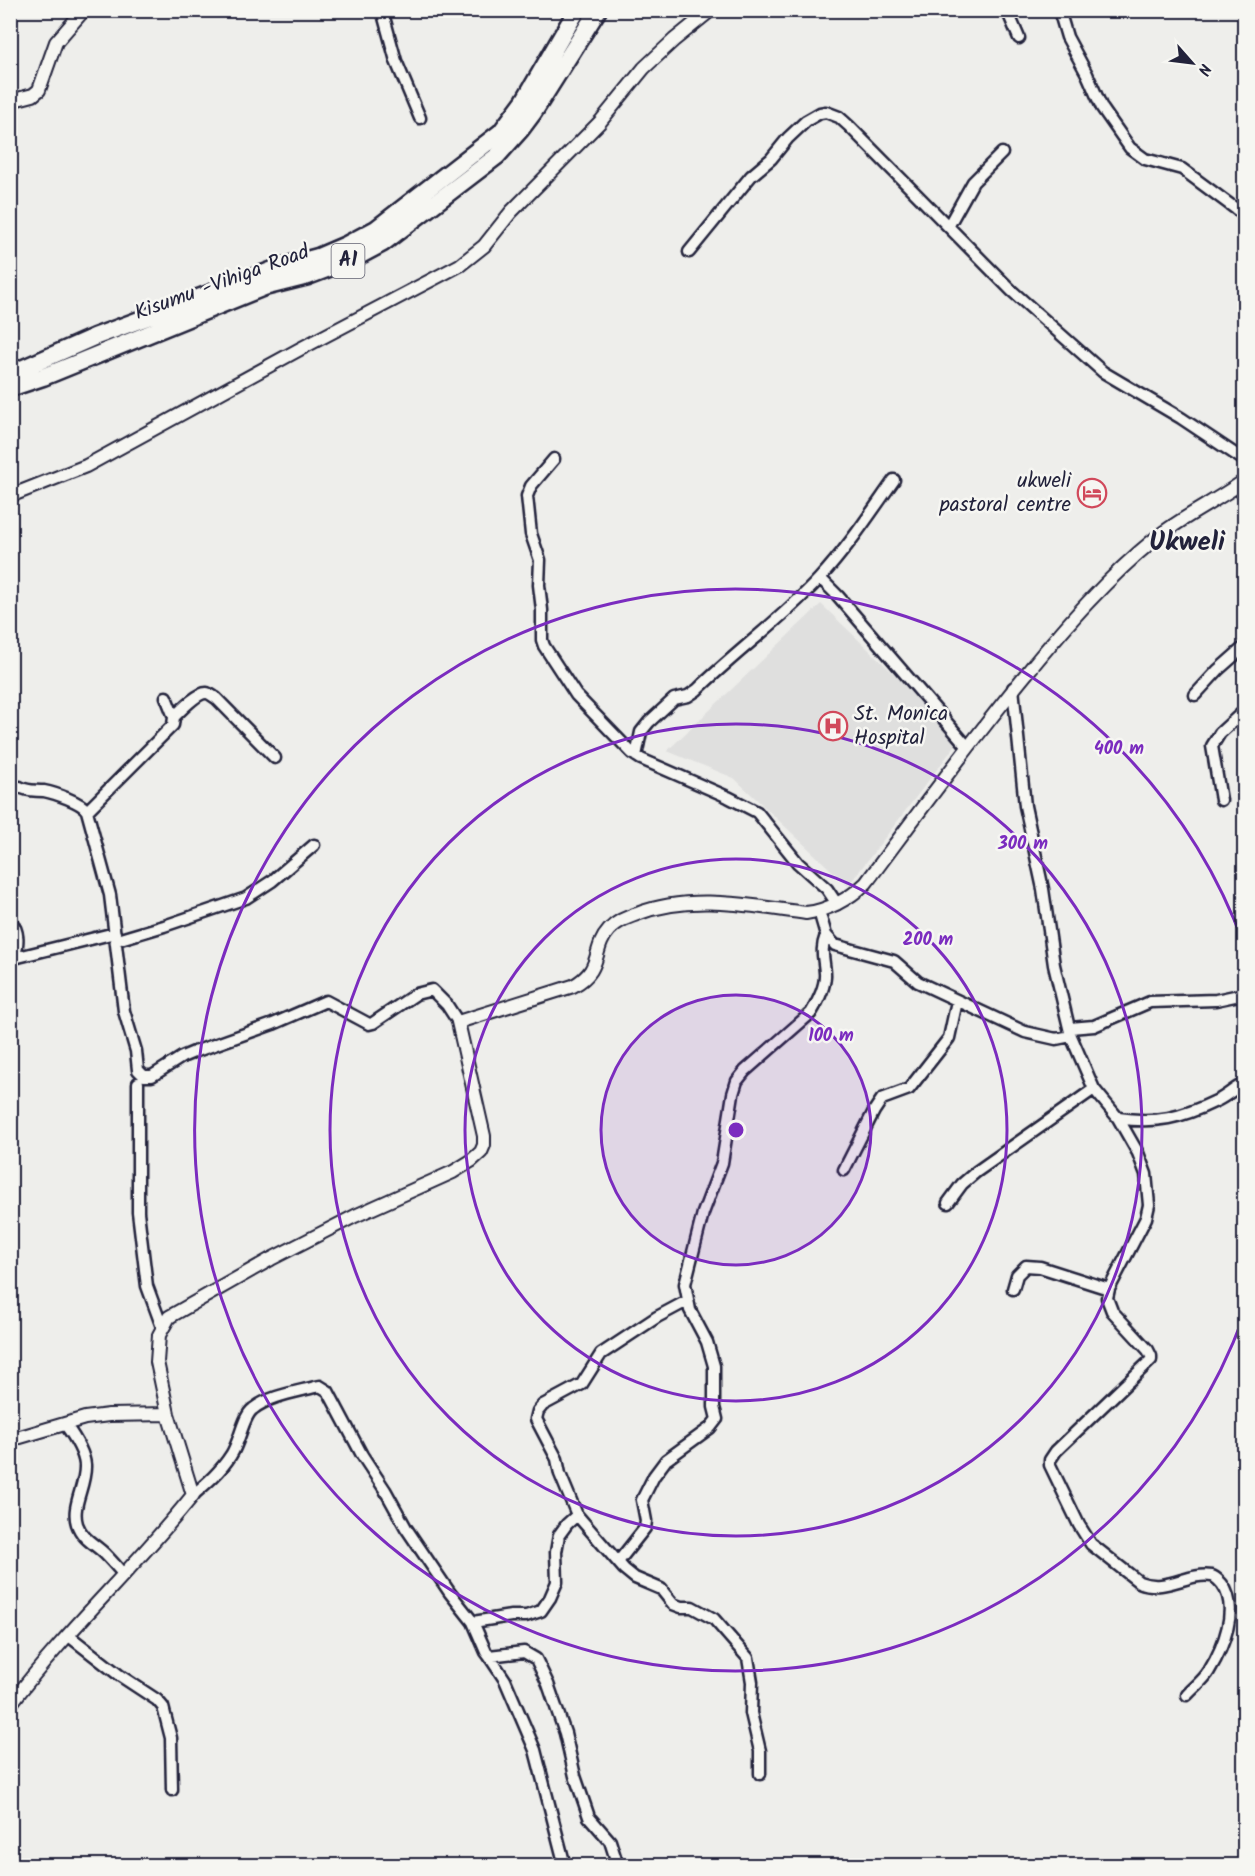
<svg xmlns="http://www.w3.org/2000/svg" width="1255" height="1876" font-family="Kalam,sans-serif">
<rect width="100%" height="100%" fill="#eeeeeb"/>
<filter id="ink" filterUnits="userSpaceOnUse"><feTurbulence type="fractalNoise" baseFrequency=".0167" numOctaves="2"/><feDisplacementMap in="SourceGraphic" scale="12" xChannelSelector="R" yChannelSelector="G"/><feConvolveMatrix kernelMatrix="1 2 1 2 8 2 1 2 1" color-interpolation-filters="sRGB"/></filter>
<g filter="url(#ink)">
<!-- built -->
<path fill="#dfdfde" d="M 821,604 L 961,738 L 848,886 L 734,778 L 667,751 Z"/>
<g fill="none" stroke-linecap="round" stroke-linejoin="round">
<!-- minor casing -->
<g stroke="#22223b" stroke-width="15">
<path id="minor" d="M 382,10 L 396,61 L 420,118
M 1007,10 L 1019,38
M 1059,10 L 1067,37 L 1087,74 L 1102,108 L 1130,148 L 1145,159 L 1182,169 L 1244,215
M 949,225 L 973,182 L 1002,153
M 689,252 L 751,176 L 771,159 L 788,138 L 806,121 L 820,113 L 826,112 L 839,117 L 849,126 L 1012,291 L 1103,372 L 1181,418 L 1244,460
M 554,459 L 531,486 L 527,496 L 531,534 L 540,560 L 539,585 L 542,610 L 542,640 L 544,646 L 576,695 L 632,753 L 641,759 L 728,797 L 757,812 L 798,863 L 827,889 L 837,904
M 820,578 L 838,596 L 967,746
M 1013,688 L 1025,806 L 1043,889 L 1054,965 L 1071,1036 L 1094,1089 L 1118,1118 L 1138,1153 L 1146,1174 L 1149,1205 L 1146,1218 L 1109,1289 L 1107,1298 L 1112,1311 L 1148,1350 L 1151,1356 L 1151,1360 L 1056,1451 L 1050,1460 L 1050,1465 L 1079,1525 L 1091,1544 L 1139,1582 C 1167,1593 1187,1572 1212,1576 C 1216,1577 1219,1581 1222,1584 C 1240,1608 1223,1648 1209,1671 C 1204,1680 1194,1687 1187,1695
M 1195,695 L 1218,670 L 1244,647
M 174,717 C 180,711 198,692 207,693 C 209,693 214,697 216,698 L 275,758
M 636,756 L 641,732 L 649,722 L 674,699 L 688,696 L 697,690 C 736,652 783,618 819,579 C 847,549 870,514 894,480
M 20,787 C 28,792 35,790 44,791 C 54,793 82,802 87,811 L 110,895 L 124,1011 L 136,1051 L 138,1070 L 144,1076 L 152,1076 L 182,1057 L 194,1052 L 273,1024 L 326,1001 L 369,1024 L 373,1023 L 416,994 L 432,990 L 447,1005 L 458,1022
M 1221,800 L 1212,746 L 1220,733 L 1244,711
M 87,811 L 173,725 L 174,717 L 166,697
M 819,911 L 826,935 L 835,945 L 894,961 L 918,982 L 1025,1032 L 1056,1039 L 1071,1036
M 10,920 C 20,932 18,943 15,957
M 117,940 L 164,926 L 246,898 L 272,881 L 314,845
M 10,959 L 115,933
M 1070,1028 L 1094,1026 L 1150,1002 L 1216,1000 L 1244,994
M 138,1083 L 138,1212 L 147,1286 L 162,1327
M 1118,1118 C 1156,1124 1181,1118 1216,1101 C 1226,1097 1234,1088 1244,1084
M 844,1170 L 874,1111 L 882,1099 L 909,1089 L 949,1038 L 957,1001
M 948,1203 L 962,1184 L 976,1172 L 1094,1089
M 1013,1289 L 1017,1275 L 1026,1266 L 1040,1267 L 1109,1289
M 687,1301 L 657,1317 L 601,1354 L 582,1384 L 543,1405 L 538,1411 L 536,1419 L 557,1459 L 560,1474 L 577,1515 L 624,1569 L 635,1578 L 661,1589 L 673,1604 L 681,1607 L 692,1607 L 714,1619 L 748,1658 L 752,1682 L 751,1713 L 760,1751 L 760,1774
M 65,1424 C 73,1435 84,1451 85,1465 C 86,1486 71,1505 77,1524 C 82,1539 95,1544 105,1554 C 112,1561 118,1568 124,1575
M 193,1495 C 207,1483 221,1471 231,1455 C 240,1442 243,1416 253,1409 C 269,1396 296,1392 315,1387 L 320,1386 L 328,1391 L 362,1455 L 385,1490 L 406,1528 L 450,1593 L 473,1622 L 486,1652 L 489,1656 L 524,1652 L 536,1659 L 548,1684 L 565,1733 L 575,1776 L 589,1817 L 610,1841 L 618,1866
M 618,1562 L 645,1528 L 646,1521 L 642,1500 L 654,1476 L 666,1460 L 710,1428 L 717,1419 L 714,1407 L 714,1366 L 707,1342 L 690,1310 L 685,1284 L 703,1213 L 722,1163 L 733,1094 L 737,1081 L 745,1071 L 811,1013 C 817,1003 826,986 825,973 C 824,957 820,951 826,935
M 473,1622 L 511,1616 L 526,1616 L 541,1611 L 550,1598 L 557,1582 L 556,1552 L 559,1535 L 567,1524 L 577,1515
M 69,1636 L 119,1675 L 157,1700 L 163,1707 L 171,1738 L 172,1790
M 489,1656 L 505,1680 L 535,1750 L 565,1866"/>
</g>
<!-- tertiary casing -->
<g stroke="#22223b" stroke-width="16">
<path id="tertiary" d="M 10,101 L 33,95 L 39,90 L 56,42 L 84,10
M 10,496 L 86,466 L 300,349 L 460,265 L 484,246 L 511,212 L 600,122 L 644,68 L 674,40 L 711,10
M 10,1440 L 85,1418 L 109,1415 L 168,1414
M 10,1705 C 66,1630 135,1568 193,1495 L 168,1414 L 157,1362 L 159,1335 L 169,1317 L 271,1259 L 355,1216 L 453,1172 L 471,1161 L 481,1152 L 484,1145 L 484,1136 L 458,1022 L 573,986 C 604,969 591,950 609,930 C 617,921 626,918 637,914 C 691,893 751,906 806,913 C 830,910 849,899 866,883 C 919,812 971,741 1027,673 C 1066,625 1108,577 1156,538 C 1184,516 1216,501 1244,481"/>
</g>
<!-- trunk casing -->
<g stroke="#22223b" stroke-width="21">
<path id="trunk" d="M 10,374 L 94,337 L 281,267 L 318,257 L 346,245 L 376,229 L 501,132 L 524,101 L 577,10
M 10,388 L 43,377 L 264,287 L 308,276 L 353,259 L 383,243 L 497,156 L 521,129 L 533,113 L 598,10"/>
</g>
<!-- minor -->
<use href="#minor" stroke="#f6f6f2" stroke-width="10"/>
<!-- tertiary -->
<use href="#tertiary" stroke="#f6f6f2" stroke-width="12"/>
<!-- trunk -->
<use href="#trunk" stroke="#f6f6f2" stroke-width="16"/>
</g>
</g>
<!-- distance rings -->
<circle cx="736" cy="1130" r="135" fill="#7b2cbf" fill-opacity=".12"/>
<g fill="none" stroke="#7b2cbf" stroke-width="3">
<circle cx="736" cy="1130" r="135"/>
<circle cx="736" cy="1130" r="271"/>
<circle cx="736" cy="1130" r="406"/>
<path d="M1244 1315A541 541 0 1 1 1244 945"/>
</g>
<!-- icons -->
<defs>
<g id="hotel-ring" transform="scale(1.5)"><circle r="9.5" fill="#f6f6f2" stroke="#d1495b" stroke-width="1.5"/><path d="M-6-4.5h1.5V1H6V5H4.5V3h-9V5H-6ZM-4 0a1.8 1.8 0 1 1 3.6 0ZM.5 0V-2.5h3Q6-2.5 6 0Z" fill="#d1495b"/></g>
<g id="hospital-ring" transform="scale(1.5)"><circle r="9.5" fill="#f6f6f2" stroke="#d1495b" stroke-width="1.5"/><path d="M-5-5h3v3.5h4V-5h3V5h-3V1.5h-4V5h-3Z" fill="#d1495b"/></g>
</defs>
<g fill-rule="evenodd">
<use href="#hotel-ring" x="1092" y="493"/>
<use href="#hospital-ring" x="833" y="726"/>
</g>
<g text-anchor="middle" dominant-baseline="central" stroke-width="5" stroke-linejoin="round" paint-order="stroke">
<!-- shield labels -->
<rect fill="#f6f6f2" stroke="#626272" stroke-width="1.5" x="331.5" y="244" width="33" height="34" rx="4.5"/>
<g font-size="20" font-weight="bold" fill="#22223b">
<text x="348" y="261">A1</text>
</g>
<!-- street labels -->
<g font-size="21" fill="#22223b" stroke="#f6f6f2">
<text transform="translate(222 283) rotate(-20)">Kisumu -Vihiga Road</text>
</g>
<!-- poi labels -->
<g font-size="21" fill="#22223b" stroke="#f6f6f2" text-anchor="end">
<text x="1071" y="481">ukweli<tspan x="1071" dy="24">pastoral centre</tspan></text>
<text x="854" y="714" text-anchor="start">St. Monica<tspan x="854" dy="24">Hospital</tspan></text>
</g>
<!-- district labels -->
<g font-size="27" font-weight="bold" fill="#22223b" stroke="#f6f6f2">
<text x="1187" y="542">Ukweli</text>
</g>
</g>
<circle cx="736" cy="1130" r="9" fill="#7b2cbf" stroke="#f6f6f2" stroke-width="3"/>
<g font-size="18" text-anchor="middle" font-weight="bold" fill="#7b2cbf" stroke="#f6f6f2" stroke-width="5" stroke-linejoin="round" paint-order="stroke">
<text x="1119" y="754">400 m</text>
<text x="1023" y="849">300 m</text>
<text x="928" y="945">200 m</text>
<text x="831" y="1041">100 m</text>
</g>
<!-- margin -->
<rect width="1255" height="1876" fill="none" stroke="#f6f6f2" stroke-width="36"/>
<rect x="18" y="18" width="1219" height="1840" fill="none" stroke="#22223b" stroke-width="2" filter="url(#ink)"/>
<!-- north arrow -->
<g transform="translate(1192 63) rotate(118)" stroke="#f6f6f2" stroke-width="4.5" paint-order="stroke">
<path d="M0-4.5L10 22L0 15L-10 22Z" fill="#22223b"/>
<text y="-9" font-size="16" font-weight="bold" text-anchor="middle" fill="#22223b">N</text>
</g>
</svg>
